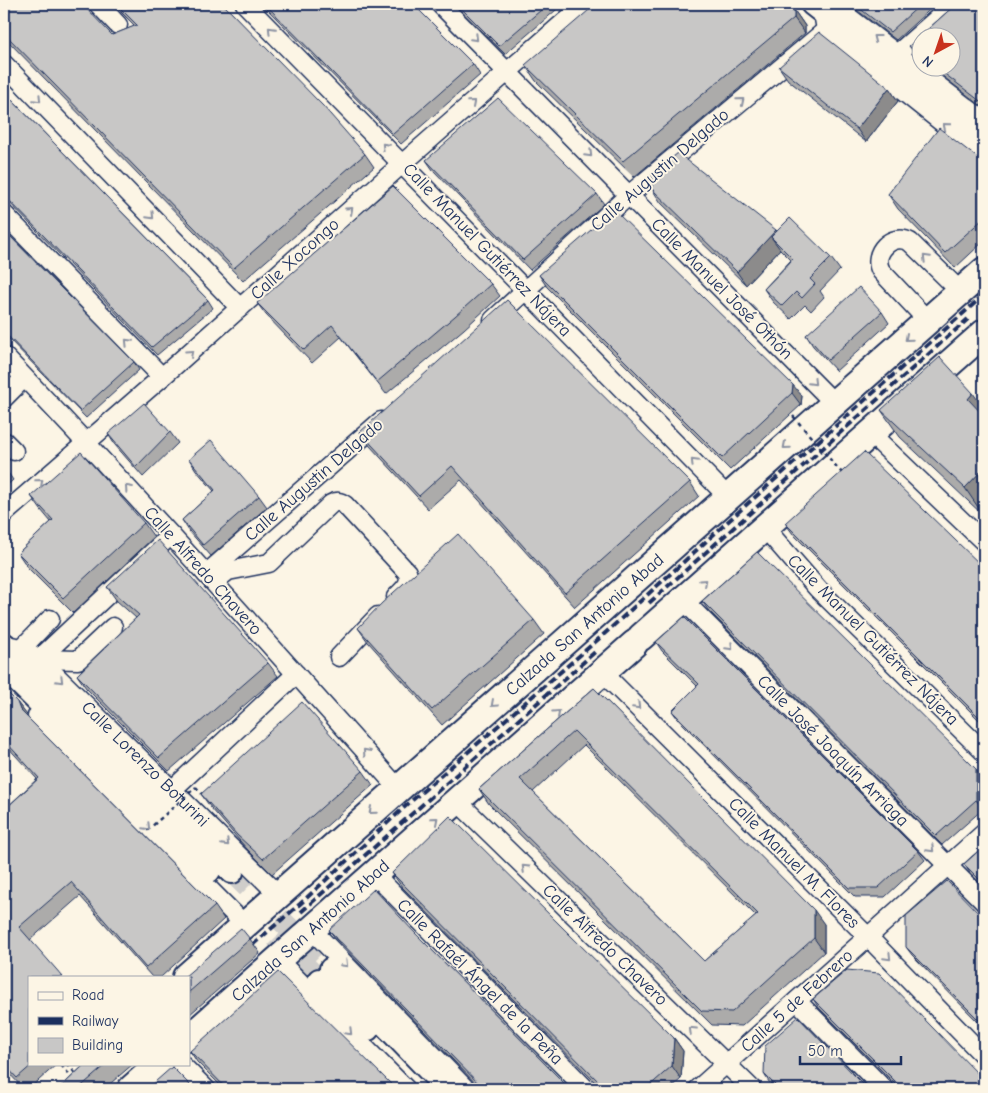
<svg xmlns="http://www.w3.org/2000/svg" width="988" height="1093" font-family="'Comic Neue',sans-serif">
<rect width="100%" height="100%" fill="#fcf5e5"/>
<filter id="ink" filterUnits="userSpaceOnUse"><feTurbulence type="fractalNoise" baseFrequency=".02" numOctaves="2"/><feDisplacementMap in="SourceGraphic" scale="10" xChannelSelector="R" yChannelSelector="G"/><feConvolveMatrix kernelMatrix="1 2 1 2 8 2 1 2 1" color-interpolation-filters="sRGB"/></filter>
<g filter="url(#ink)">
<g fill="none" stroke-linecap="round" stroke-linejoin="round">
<!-- major-tunnel -->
<path stroke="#cfcdca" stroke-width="22" stroke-dasharray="22 11" stroke-linecap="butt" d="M 232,872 L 331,969
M 276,937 L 319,980"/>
<!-- minor casing -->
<g stroke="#1b2f5e" stroke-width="21">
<g id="minor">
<path d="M 98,4 L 118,25"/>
<path d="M 245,4 L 728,497"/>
<path d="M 440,4 L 834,403"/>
<path d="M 897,54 L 954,4"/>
<path d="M 4,64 L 240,308"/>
<path d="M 984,121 L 842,12 L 823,13 L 826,30 L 984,156"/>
<path d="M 4,214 L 162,377"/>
<path d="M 493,320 L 629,195 L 826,30"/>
<path d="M 928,321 L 881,271 C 871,253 892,232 910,242 L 961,292"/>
<path d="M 4,356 C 139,497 268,643 398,788"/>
<path d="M 4,398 L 24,378"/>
<path d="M 871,434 L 984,542"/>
<path d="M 4,441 L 14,451"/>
<path d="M 4,514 L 162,377 L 402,164 L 585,4"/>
<path d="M 764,527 L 818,589 L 984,752"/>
<path d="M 206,574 L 381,421"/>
<path d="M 214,582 L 228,571 L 269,563 L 331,504 C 337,501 340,501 345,505 L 407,572 C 413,583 403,590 396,597"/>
<path d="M 683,600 L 984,902"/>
<path id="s1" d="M 6,645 L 22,648 L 39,659 L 278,894"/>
<path d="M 22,648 L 50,619"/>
<path d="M 339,657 L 378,616"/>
<path d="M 39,659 L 171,535"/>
<path d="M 39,659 L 78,660 L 113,627"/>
<path d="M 602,672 L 868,937 L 984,1056"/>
<path d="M 37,716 L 244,924"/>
<path d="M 172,790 L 296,674"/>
<path d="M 457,801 L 752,1089"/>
<path d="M 374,874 L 586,1089"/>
<path d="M 311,929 L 466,1089"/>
<path d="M 278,960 L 406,1089"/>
<path d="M 797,1001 L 884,1089"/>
<path d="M 181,1064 L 206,1089"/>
<path d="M 698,1089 L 984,833"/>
</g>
</g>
<!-- major casing -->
<g stroke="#1b2f5e" stroke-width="26">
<path id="major" d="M 812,4 L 984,139
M 4,644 L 232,872
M 4,668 L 209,871
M 331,969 L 447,1089
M 319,980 L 368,1029"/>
</g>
<!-- highway casing -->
<g stroke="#1b2f5e" stroke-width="30">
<g id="highway">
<path d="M 641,637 L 984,333"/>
<path id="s2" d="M 186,977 L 984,271"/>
<path id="s3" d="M 189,1038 L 634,644"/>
<path d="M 131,1089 L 159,1064"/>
</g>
</g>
<!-- path -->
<path stroke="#1b2f5e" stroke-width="2.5" stroke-dasharray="4 4" stroke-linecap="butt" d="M 196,787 L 203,795
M 67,1064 L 76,1074
M 61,1065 L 61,1064"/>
<!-- minor -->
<use href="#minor" stroke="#fcf5e5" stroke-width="18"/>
<!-- major -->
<use href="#major" stroke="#fcf5e5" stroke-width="22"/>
<!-- highway -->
<use href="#highway" stroke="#fcf5e5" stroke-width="26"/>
<!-- rail -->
<path stroke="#1b2f5e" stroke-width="4" stroke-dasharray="8 4" stroke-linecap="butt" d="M 649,603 L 968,319
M 301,912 L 595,652
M 243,953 L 300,904 L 409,803 L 602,636 L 745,506 L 984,295"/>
<!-- path-bridge -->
<path stroke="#1b2f5e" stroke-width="2.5" stroke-dasharray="4 4" stroke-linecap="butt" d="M 793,416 L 842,473
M 141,836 L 196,787
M 61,1065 L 73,1079"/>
</g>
<!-- wall -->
<path fill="#acabaa" stroke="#1b2f5e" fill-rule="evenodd" d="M 4,4 L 112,35 L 135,26 L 113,4 L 223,4 L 365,154 L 374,167 L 243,281 L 4,37 Z
M 262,4 L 413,4 L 473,64 L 480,75 L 401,144 Z
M 454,4 L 563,4 L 505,54 Z
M 849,4 L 936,4 L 896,40 Z
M 956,4 L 984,4 L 984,108 L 932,68 L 950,68 L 950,38 L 920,38 L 920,59 L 916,55 L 909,46 Z
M 794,10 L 805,26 L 805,33 L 634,177 L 536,81 L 525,65 Z
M 779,67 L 889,88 L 898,101 L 866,142 L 788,80 Z
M 4,92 L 208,300 L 213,308 L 157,355 L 4,197 Z
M 426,160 L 597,194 L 604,204 L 530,270 L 433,170 Z
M 984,163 L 984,241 L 955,268 L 898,209 L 888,194 Z
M 652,189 L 777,231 L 831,258 L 840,270 L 820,291 L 824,297 L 811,311 L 805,305 L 791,319 L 773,302 L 764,289 L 791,260 L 780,249 L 746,285 L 661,203 Z
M 4,230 L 134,362 L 139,370 L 86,418 L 4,334 Z
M 539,275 L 802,396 L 801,405 L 730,470 L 547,287 Z
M 491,284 L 500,296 L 464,329 L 386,394 L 341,337 L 312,363 L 266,315 L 257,303 Z
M 882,312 L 889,323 L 836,371 L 813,346 L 806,335 Z
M 984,409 L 984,516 L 900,437 L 881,410 Z
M 170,432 L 178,443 L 143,477 L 115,445 L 108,434 Z
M 360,432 L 690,482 L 699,496 L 575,607 L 461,480 L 428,509 L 370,446 Z
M 189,459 L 259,496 L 267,507 L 211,556 L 189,531 L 182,520 L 214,491 L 196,470 Z
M 4,467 L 13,480 L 4,488 Z
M 31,496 L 144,523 L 154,537 L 73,613 L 28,568 L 18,553 L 51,522 L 41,510 Z
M 785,523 L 984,568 L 984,725 L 793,534 Z
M 107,587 L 268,663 L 278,676 L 169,771 L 86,688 L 77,675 L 136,618 L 117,601 Z
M 702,601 L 982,778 L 983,809 L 942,845 L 708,610 Z
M 534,620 L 544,634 L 442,725 L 368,642 L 358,628 Z
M 656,642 L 918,851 L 925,860 L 885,897 L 855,897 L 678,719 L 672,711 L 697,686 L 662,651 Z
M 594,688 L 824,924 L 824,952 L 742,1026 L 712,1025 L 489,804 L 479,789 ZM 584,745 L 756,916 L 704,961 L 533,792 Z
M 4,698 L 27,715 L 27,717 L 215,906 L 224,919 L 161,977 L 152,977 L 80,896 L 30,940 L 29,1064 L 57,1064 L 29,1089 L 24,1089 L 4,1068 L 4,810 L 37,779 L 4,743 Z
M 363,771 L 373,785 L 272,874 L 247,849 L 211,808 L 201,794 Z
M 984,846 L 984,887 L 970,873 L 964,864 Z
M 392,873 L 674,1038 L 683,1051 L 681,1079 L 670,1089 L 602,1089 L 402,887 Z
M 984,919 L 984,1028 L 912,955 L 906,947 Z
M 329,930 L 415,933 L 570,1089 L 481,1089 L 336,939 Z
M 250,939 L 260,953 L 189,1015 L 189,977 Z
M 813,999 L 984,1089 L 900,1089 L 819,1008 Z
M 190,1051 L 396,1089 L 224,1089 L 197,1062 Z
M 85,1064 L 133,1064 L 104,1089 L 56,1089 L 62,1086 Z
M 764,1074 L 868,1089 L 777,1089 L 769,1082 Z"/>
<!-- shaded-wall -->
<path fill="#8c8b8b" stroke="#1b2f5e" d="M 794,10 L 805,26 L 805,33 L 794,18 Z
M 889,88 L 898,101 L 866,142 L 857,129 Z
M 776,230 L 786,244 L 771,237 L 780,249 L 746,285 L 737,272 Z
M 793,385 L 802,396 L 801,405 L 792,393 Z
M 973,393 L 984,409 L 984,422 L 968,399 Z
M 984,468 L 984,516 L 965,488 Z
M 17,702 L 27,715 L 29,724 L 20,710 Z
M 976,769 L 982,778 L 983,809 L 976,800 Z
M 814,910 L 824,924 L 824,952 L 814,938 Z
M 674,1038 L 683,1051 L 681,1079 L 672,1066 Z"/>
<!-- building -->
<path fill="#c8c7c6" stroke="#1b2f5e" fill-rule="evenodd" d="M 4,4 L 82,4 L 112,35 L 137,25 L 116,4 L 223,4 L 323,106 L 365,154 L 234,268 L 4,33 Z
M 265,4 L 413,4 L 473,64 L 393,134 Z
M 457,4 L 548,4 L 499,46 Z
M 596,4 L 786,4 L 794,10 L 794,18 L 623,161 L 525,65 Z
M 854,4 L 921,4 L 890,32 Z
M 956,4 L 984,4 L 984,104 L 937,68 L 950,68 L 950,38 L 920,38 L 920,55 L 909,46 Z
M 819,32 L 889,88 L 857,129 L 779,67 Z
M 4,92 L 208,300 L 152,347 L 4,195 Z
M 498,98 L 597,194 L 523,260 L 426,160 Z
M 939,128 L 984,163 L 984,218 L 945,253 L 888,194 Z
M 678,153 L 776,230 L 737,272 L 652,189 L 652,174 Z
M 393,186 L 491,284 L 455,316 L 377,382 L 332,325 L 304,350 L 257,303 Z
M 614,210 L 793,385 L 792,393 L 722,458 L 539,275 Z
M 790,218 L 831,258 L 810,279 L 815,284 L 802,298 L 796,292 L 782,306 L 764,289 L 793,259 L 771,237 Z
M 4,230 L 134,362 L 80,411 L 4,332 Z
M 859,287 L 882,312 L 828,360 L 806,335 Z
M 507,300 L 690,482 L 565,593 L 452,466 L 419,496 L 360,432 Z
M 940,357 L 973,393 L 968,399 L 984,416 L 984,468 L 965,488 L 881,410 Z
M 144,403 L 170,432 L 136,467 L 108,434 Z
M 211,440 L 259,496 L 203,545 L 182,520 L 215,490 L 189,459 Z
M 81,452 L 144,523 L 63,598 L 18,553 L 53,520 L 31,496 Z
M 864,452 L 984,568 L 984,722 L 785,523 Z
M 458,534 L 534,620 L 432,710 L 358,628 L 382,603 Z
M 158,540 L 268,663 L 159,758 L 77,675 L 139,615 L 107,587 Z
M 757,552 L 976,769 L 976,800 L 936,836 L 702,601 Z
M 684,617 L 918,851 L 878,888 L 849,888 L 672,711 L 699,684 L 656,642 Z
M 594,688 L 814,910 L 814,938 L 732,1012 L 702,1011 L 479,789 ZM 574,731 L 758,914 L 704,961 L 520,779 Z
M 9,694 L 17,702 L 20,710 L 215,906 L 146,968 L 71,882 L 19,927 L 63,977 L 29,977 L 29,1064 L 33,1064 L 17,1078 L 4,1064 L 4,810 L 39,778 L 4,740 L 4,698 Z
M 302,702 L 363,771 L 263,859 L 237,835 L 201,794 Z
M 450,816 L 674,1038 L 672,1066 L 646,1089 L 606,1089 L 392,873 Z
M 984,846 L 984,884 L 964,864 Z
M 947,881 L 984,919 L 984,1025 L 906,947 L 906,916 Z
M 374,889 L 415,933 L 570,1089 L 484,1089 L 329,930 Z
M 241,928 L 250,939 L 189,992 L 189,977 L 184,977 Z
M 847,970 L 879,973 L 984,1080 L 984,1089 L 903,1089 L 813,999 Z
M 278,972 L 396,1089 L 227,1089 L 190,1051 Z
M 798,1017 L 856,1077 L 868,1089 L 779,1089 L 764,1074 L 765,1046 Z
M 85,1064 L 107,1064 L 78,1089 L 56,1089 L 62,1086 Z
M 172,1067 L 194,1089 L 147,1089 Z"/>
<!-- one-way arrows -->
<defs><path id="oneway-chevron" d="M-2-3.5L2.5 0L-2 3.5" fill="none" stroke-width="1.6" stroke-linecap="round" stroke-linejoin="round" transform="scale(1.25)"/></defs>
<g stroke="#8c92a2">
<use href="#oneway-chevron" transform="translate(271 30) rotate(-134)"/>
<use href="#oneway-chevron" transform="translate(475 38) rotate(45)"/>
<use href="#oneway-chevron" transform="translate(876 38) rotate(-142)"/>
<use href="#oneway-chevron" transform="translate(38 99) rotate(46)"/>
<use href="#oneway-chevron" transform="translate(741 101) rotate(-40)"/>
<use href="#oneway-chevron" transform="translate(472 103) rotate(-41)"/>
<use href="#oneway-chevron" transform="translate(946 126) rotate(-141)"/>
<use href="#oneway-chevron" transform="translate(385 146) rotate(-134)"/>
<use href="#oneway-chevron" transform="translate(589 154) rotate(45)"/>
<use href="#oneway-chevron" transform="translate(350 210) rotate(-42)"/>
<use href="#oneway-chevron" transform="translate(151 216) rotate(46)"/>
<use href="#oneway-chevron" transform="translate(926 258) rotate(-135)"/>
<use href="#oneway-chevron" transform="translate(908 338) rotate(139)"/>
<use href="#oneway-chevron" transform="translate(128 342) rotate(-134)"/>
<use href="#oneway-chevron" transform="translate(190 353) rotate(-42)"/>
<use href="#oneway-chevron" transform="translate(813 382) rotate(45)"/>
<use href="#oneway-chevron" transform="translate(786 446) rotate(139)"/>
<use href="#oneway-chevron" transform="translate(694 462) rotate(-134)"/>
<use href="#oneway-chevron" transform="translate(40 482) rotate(-41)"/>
<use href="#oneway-chevron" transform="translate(128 488) rotate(-132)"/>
<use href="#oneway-chevron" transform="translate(704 582) rotate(-42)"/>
<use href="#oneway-chevron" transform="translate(730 647) rotate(45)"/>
<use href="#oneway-chevron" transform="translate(60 680) rotate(45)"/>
<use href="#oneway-chevron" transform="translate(494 704) rotate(138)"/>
<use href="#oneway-chevron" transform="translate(637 706) rotate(45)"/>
<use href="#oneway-chevron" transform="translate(557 713) rotate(-42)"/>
<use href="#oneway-chevron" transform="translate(366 752) rotate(-132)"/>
<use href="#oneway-chevron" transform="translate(372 811) rotate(139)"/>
<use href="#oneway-chevron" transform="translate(435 820) rotate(-41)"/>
<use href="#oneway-chevron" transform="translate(147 827) rotate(45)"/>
<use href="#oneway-chevron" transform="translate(226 843) rotate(45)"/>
<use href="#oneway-chevron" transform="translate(931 849) rotate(45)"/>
<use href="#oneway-chevron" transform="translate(525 868) rotate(-136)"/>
<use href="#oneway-chevron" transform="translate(888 957) rotate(46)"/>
<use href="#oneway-chevron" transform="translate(345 964) rotate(46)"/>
<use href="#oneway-chevron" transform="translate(692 1030) rotate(-136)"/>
<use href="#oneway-chevron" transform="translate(349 1032) rotate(45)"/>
</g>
</g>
<g text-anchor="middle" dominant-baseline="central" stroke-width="4" stroke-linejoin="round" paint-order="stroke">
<!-- street labels -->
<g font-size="18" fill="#1b2f5e" stroke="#fcf5e5">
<text transform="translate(660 170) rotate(-41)">Calle Augustin Delgado</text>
<text transform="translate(487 250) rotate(46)">Calle Manuel Gutiérrez Nájera</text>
<text transform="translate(295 259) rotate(-42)">Calle Xocongo</text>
<text transform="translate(722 289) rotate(45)">Calle Manuel José Othón</text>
<text transform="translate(314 480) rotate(-41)">Calle Augustin Delgado</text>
<text transform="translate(203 571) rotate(48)">Calle Alfredo Chavero</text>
<text stroke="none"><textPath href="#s2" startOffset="532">Calzada San Antonio Abad</textPath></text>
<text transform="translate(873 640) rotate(45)">Calle Manuel Gutiérrez Nájera</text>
<text transform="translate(833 751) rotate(45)">Calle José Joaquín Arriaga</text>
<text stroke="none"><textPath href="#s1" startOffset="186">Calle Lorenzo Boturini</textPath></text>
<text transform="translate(794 863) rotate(45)">Calle Manuel M. Flores</text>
<text stroke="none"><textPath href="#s3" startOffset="162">Calzada San Antonio Abad</textPath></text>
<text transform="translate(605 945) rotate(44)">Calle Alfredo Chavero</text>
<text transform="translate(480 982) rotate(45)">Calle Rafaél Ángel de la Peña</text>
<text transform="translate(797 1001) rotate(-42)">Calle 5 de Febrero</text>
</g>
</g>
<!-- margin -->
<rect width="988" height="1093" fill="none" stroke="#fcf5e5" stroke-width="20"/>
<rect x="10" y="10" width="968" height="1073" fill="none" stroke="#1b2f5e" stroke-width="2" filter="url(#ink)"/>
<!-- legend -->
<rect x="28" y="976" width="162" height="90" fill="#fcf5e5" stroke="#a2a6af"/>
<rect x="38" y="992" width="25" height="8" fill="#fcf5e5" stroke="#a2a6af"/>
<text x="72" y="1000" font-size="15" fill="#1b2f5e">Road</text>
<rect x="38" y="1017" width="25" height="8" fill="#1b2f5e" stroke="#a2a6af"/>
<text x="72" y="1026" font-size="15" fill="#1b2f5e">Railway</text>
<rect x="38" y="1038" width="25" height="15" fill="#c8c7c6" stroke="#a2a6af"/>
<text x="72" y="1050" font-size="15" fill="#1b2f5e">Building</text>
<!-- north arrow -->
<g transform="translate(936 52) rotate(220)"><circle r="24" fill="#fcf5e5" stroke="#a2a6af"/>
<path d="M0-4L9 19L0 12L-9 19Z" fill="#c8321e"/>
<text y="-8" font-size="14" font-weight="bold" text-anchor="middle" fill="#1b2f5e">N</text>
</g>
<!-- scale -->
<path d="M800 1056v8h101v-8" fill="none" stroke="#1b2f5e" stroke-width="2.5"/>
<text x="808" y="1056" font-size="15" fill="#1b2f5e" stroke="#fcf5e5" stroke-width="4" paint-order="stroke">50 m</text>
</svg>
